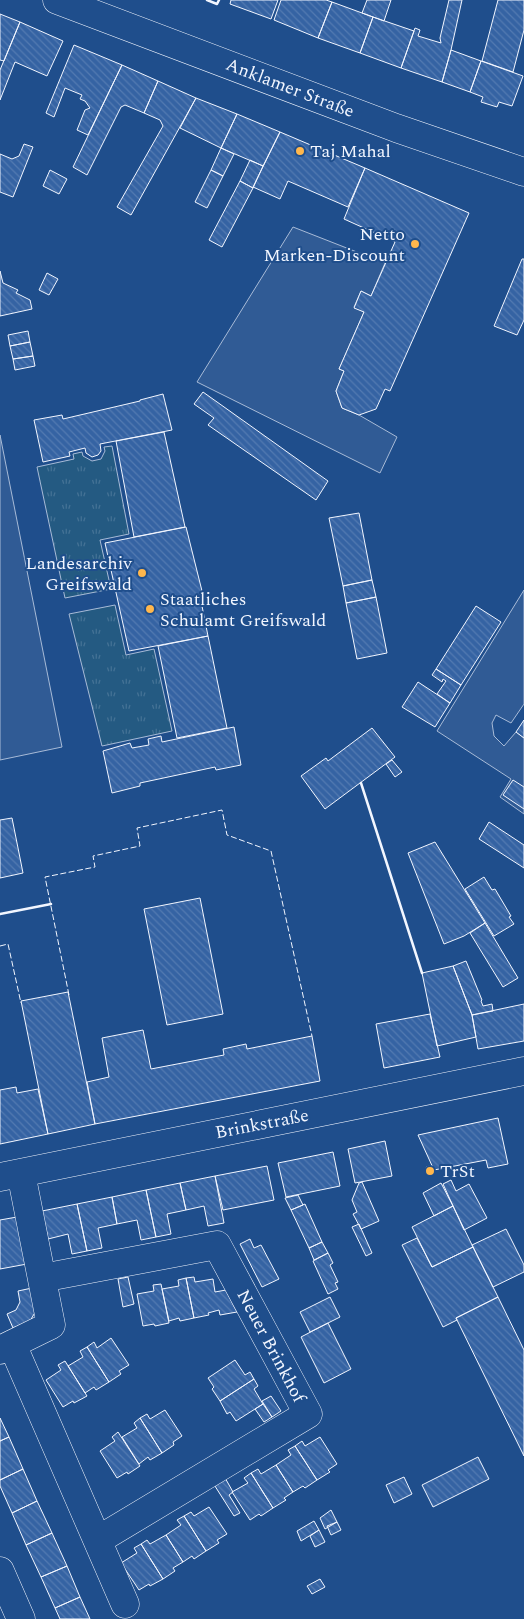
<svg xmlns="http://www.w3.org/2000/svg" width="524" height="1619" font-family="Spectral,serif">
<defs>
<pattern id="grass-tufts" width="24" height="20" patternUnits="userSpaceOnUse" patternTransform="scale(1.25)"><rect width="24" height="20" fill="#245a82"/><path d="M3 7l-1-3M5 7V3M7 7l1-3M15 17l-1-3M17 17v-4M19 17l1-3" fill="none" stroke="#447295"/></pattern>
<pattern id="building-back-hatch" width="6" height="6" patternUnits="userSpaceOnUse" patternTransform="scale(1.25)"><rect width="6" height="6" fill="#3563a3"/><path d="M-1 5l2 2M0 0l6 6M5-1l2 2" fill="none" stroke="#537ab1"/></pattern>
</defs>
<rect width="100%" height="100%" fill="#1f4e8c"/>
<!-- grass -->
<path fill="url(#grass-tufts)" stroke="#a8bbd7" d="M 112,446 L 129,534 L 100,540 L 111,589 L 65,598 L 37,467 L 74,459 L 73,454 L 82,452 L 83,456 L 92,461 L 101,459 L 105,451 L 104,447 Z
M 115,605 L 126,655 L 154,649 L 172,731 L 102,746 L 69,614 Z"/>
<!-- parking -->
<path fill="#305b95" stroke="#a8bbd7" d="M 293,227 L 385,263 L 371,296 L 361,291 L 354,307 L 364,312 L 339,369 L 344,371 L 336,391 L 342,408 L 359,415 L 397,437 L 380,473 L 197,382 Z
M 0,435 L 62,747 L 0,760 Z
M 524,590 L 524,704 L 511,723 L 496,715 L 492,723 L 494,736 L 504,746 L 516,732 L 524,738 L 524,814 L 500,797 L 511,779 L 437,731 Z"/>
<!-- building -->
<path fill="url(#building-back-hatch)" stroke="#f2f6ff" d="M 231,0 L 278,0 L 271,19 L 230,4 Z
M 281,0 L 326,0 L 332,2 L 318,38 L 274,20 Z
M 367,0 L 391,0 L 384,21 L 362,13 Z
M 449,0 L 462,0 L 451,50 L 442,82 L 401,68 L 415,28 L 420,30 L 418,36 L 441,43 L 440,38 Z
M 498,0 L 524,0 L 524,30 L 513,72 L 482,61 Z
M 332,2 L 373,17 L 360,53 L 318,38 Z
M 0,14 L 20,22 L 4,61 L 0,60 Z
M 373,17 L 414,31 L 401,68 L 360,53 Z
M 20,22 L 63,41 L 47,76 L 15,62 L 0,100 L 0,70 Z
M 74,45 L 122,65 L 88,135 L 77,130 L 85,110 L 90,108 L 85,101 L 80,99 L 82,95 L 65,88 L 54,117 L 46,113 Z
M 451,50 L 481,61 L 470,92 L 442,82 Z
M 481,61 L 523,76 L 512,106 L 499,102 L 497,107 L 481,102 L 483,97 L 470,92 Z
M 122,65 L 158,81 L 144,113 L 125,105 L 121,107 L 87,175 L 73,167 Z
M 158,81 L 196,98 L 131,215 L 117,207 L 163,126 L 160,120 L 144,113 Z
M 196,98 L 237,114 L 221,148 L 180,128 Z
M 237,114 L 280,132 L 263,166 L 221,148 Z
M 280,132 L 365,168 L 348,207 L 288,181 L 280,199 L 253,187 Z
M 24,144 L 33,147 L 13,197 L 0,192 L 0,154 L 12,159 L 19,156 Z
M 221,148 L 234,154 L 223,176 L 211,170 Z
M 250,160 L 263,166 L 253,188 L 240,181 Z
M 365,168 L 469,213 L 390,391 L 385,389 L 376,409 L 359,415 L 342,408 L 336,391 L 344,371 L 339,369 L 364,312 L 354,308 L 361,291 L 371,296 L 395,242 L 344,219 Z
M 50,170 L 67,179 L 59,194 L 43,186 Z
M 211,170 L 223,176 L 207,208 L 195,202 Z
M 240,181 L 253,188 L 222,247 L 209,240 Z
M 522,259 L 524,259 L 524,320 L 517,335 L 494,326 Z
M 0,271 L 3,283 L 18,290 L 16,293 L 30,300 L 32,309 L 0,316 Z
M 47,273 L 58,279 L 49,295 L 39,290 Z
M 28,331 L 30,342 L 10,346 L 8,335 Z
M 30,342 L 33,356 L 13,359 L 10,346 Z
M 33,356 L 35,366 L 15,370 L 13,359 Z
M 203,392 L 328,481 L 316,500 L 208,425 L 214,418 L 194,404 Z
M 163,394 L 172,430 L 100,444 L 101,451 L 98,455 L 92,457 L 86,453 L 85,448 L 69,452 L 70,456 L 43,462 L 34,420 L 62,415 L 63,419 L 140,401 L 140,400 Z
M 164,432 L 185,527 L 134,537 L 116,441 Z
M 359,513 L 372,580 L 343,586 L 329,518 Z
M 186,527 L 203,595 L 200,596 L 208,636 L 129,651 L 105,543 Z
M 372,580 L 376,597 L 346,603 L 343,586 Z
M 376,597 L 387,653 L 357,659 L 346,603 Z
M 476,606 L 501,622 L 461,685 L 436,669 Z
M 208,636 L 227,728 L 177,738 L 158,646 Z
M 436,669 L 461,685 L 450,703 L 437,694 L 446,681 L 443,679 L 442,682 L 432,675 Z
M 418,682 L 450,703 L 435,727 L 402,707 Z
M 524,720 L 524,738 L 516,732 Z
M 234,727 L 241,765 L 216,770 L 215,767 L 140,783 L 140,786 L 112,793 L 103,751 L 130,743 L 132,748 L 149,745 L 148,739 L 161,736 L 162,742 Z
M 372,728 L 395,757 L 325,809 L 301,776 L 326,758 L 328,761 Z
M 392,760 L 402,772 L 395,777 L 386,764 Z
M 513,780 L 524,787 L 524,809 L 503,795 Z
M 12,818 L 23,873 L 0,878 L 0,820 Z
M 489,822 L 524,845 L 524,868 L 479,839 Z
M 435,842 L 485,923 L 464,936 L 444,944 L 408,853 Z
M 484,877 L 492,890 L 495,889 L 511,916 L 509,917 L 514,924 L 494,936 L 465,889 Z
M 200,898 L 223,1014 L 167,1025 L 144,909 Z
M 485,923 L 518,978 L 503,987 L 470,933 Z
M 466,961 L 482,1000 L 481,1001 L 483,1006 L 492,1004 L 493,1011 L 472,1015 L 453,966 Z
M 453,966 L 472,1015 L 476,1037 L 437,1046 L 422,973 Z
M 68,992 L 95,1124 L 48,1134 L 21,1001 Z
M 524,1004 L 524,1041 L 478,1049 L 472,1015 Z
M 430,1014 L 440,1057 L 384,1068 L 376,1024 Z
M 143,1030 L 151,1069 L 224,1055 L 223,1049 L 246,1044 L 247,1049 L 312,1036 L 320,1081 L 95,1124 L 87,1082 L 109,1077 L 102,1038 Z
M 16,1087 L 17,1093 L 38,1089 L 48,1134 L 0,1144 L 0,1090 Z
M 498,1118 L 508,1164 L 488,1168 L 486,1160 L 434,1170 L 418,1135 Z
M 385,1141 L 392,1176 L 355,1183 L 348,1149 Z
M 333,1152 L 340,1186 L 286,1197 L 278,1163 Z
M 267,1166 L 274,1200 L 223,1210 L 215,1176 Z
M 430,1166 L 434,1174 L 430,1175 L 426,1167 Z
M 215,1176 L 224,1223 L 208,1226 L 204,1206 L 186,1210 L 180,1183 Z
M 451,1180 L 456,1191 L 469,1184 L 487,1218 L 464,1230 L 443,1184 Z
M 362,1182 L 379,1221 L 361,1229 L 353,1214 L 357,1212 L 352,1200 L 359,1183 Z
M 180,1183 L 186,1210 L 167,1214 L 171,1234 L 156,1237 L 146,1190 Z
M 441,1183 L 453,1206 L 434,1216 L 423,1193 Z
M 146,1190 L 156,1237 L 141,1240 L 137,1220 L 117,1224 L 112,1197 Z
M 298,1195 L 303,1205 L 291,1210 L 285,1198 Z
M 112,1197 L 117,1224 L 98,1228 L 102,1248 L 87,1251 L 77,1204 Z
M 77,1204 L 87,1251 L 72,1254 L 68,1234 L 48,1239 L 42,1211 Z
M 305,1204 L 322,1242 L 309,1248 L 291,1210 Z
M 453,1206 L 473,1247 L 432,1267 L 412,1227 Z
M 17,1217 L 27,1264 L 0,1269 L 0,1220 Z
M 359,1224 L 372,1253 L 366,1256 L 352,1227 Z
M 506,1229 L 524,1265 L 524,1272 L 493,1287 L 472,1245 Z
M 417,1238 L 432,1267 L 473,1247 L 498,1297 L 456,1318 L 457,1320 L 443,1327 L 402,1245 Z
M 250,1239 L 254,1248 L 261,1245 L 279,1279 L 262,1287 L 240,1244 Z
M 322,1242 L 328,1253 L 314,1260 L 309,1248 Z
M 328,1253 L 333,1263 L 330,1265 L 338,1282 L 335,1283 L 338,1289 L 328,1294 L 313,1261 Z
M 128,1277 L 134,1304 L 123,1307 L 118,1279 Z
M 194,1277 L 195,1282 L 213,1279 L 215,1292 L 226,1290 L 237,1312 L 220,1315 L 219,1310 L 208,1313 L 209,1315 L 194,1318 L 186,1278 Z
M 186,1278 L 194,1318 L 180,1321 L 179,1318 L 169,1321 L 162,1289 L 179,1286 L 178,1280 Z
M 161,1284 L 169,1323 L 155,1326 L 154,1324 L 143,1326 L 137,1294 L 154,1291 L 153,1285 Z
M 32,1288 L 37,1309 L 30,1321 L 13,1328 L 7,1314 L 16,1310 L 20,1302 L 18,1291 Z
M 330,1297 L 340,1317 L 310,1332 L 300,1312 Z
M 498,1297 L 524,1350 L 524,1456 L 456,1318 Z
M 328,1323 L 351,1369 L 324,1383 L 301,1337 Z
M 111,1338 L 129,1365 L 119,1371 L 121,1374 L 109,1382 L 87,1347 L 94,1342 L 97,1348 Z
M 87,1347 L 109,1382 L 96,1390 L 94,1387 L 85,1393 L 68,1366 L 83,1357 L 80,1351 Z
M 235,1360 L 245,1375 L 250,1372 L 254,1379 L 220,1401 L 212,1389 L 214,1387 L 208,1378 Z
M 65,1361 L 87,1396 L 74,1403 L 73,1401 L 63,1407 L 46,1380 L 61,1370 L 58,1365 Z
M 254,1379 L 258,1386 L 254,1389 L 263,1404 L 236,1421 L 230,1412 L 227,1414 L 220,1401 Z
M 271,1396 L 281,1411 L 272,1417 L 262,1401 Z
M 263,1404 L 272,1417 L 264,1422 L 255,1409 Z
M 165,1410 L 182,1436 L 173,1442 L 174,1445 L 162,1453 L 140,1418 L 147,1414 L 150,1419 Z
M 0,1418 L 9,1437 L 0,1441 Z
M 140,1418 L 162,1453 L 150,1460 L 148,1457 L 139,1464 L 122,1437 L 137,1428 L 134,1423 Z
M 118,1432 L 140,1466 L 128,1474 L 127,1472 L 117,1478 L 100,1451 L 115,1441 L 112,1437 Z
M 9,1437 L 23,1469 L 0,1480 L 0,1441 Z
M 320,1437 L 337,1464 L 328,1470 L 330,1472 L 317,1480 L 295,1446 L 302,1441 L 305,1446 Z
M 295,1446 L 317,1480 L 305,1488 L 303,1486 L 293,1492 L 276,1465 L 291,1455 L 288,1450 Z
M 478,1457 L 489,1479 L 433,1507 L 422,1485 Z
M 276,1465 L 293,1492 L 284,1498 L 286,1500 L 273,1508 L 251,1473 L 258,1469 L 261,1474 Z
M 23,1469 L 37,1501 L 12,1513 L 0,1486 L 0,1480 Z
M 251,1473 L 273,1508 L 261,1516 L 259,1514 L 250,1520 L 232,1492 L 248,1483 L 244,1478 Z
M 224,1476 L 233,1492 L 229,1495 L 240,1513 L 234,1516 L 213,1483 Z
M 404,1477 L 412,1494 L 394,1503 L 386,1485 Z
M 37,1501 L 52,1533 L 26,1545 L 12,1513 Z
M 209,1507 L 227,1534 L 217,1540 L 219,1543 L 206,1551 L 184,1516 L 191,1512 L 194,1516 Z
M 331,1510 L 337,1522 L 325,1529 L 320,1518 Z
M 184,1516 L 206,1551 L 194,1559 L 192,1556 L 183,1562 L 166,1535 L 181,1525 L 177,1520 Z
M 314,1521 L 319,1530 L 301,1541 L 297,1531 Z
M 337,1522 L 341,1530 L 331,1535 L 327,1526 Z
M 319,1530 L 325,1542 L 315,1547 L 310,1536 Z
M 52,1533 L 67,1566 L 41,1577 L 26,1545 Z
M 166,1535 L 183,1562 L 173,1568 L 175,1571 L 163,1579 L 141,1544 L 147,1540 L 150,1544 Z
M 141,1544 L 163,1579 L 150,1586 L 149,1584 L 139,1590 L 121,1563 L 137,1553 L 134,1548 Z
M 67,1566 L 80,1597 L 55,1608 L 41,1577 Z
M 320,1579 L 325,1587 L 312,1594 L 307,1586 Z
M 80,1597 L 90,1619 L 60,1619 L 55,1608 Z"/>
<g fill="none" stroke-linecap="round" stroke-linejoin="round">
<!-- minor casing -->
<g stroke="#f2f6ff" stroke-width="29">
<path id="minor" d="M 0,1177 L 524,1071
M 42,1278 L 217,1245 L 308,1414 L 98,1540
M 12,1344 L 125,1604
M 0,1350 L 51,1325 L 21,1173
M 0,1571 L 21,1619"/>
</g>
<!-- major casing -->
<g stroke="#f2f6ff" stroke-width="29">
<path id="major" d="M 57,0 L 396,128 L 524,172"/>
</g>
<!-- minor -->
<use href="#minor" stroke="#1f4e8c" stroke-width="28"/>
<!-- major -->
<use href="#major" stroke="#1f4e8c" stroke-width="28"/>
<!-- fence -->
<path stroke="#f2f6ff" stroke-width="1" stroke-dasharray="6 2.5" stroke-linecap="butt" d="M 0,946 L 8,944 L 21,1003
M 69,995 L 45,877 L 95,867 L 93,856 L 140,846 L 137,828 L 222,810 L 227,835 L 271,851 L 312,1036"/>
<!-- wall -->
<path stroke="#f2f6ff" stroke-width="2.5" d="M 207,0 L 217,4 L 219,0
M 361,783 L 422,973
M 0,914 L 51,904"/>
</g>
<!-- markers -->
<g fill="#ffb74d" stroke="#1f4e8c" stroke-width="2">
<circle cx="300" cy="151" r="5"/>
<circle cx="415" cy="244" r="5"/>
<circle cx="142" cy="573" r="5"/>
<circle cx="150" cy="609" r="5"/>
<circle cx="430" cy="1171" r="5"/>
</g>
<g text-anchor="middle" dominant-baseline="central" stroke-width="4" stroke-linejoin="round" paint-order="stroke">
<!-- street labels -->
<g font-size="18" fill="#f2f6ff" stroke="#1f4e8c">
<text transform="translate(290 88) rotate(21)">Anklamer Straße</text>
<text transform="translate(262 1124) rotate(-11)">Brinkstraße</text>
<text transform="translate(271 1346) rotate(62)">Neuer Brinkhof</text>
</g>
<!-- poi labels -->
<g font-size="18" fill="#f2f6ff" stroke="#1f4e8c" text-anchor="start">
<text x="310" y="151">Taj Mahal</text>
<text x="405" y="234" text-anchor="end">Netto<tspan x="405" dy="21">Marken-Discount</tspan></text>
<text x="132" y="563" text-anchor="end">Landesarchiv<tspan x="132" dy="21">Greifswald</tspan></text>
<text x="160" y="599">Staatliches<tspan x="160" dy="21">Schulamt Greifswald</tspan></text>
<text x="440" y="1171">TrSt</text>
</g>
</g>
</svg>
